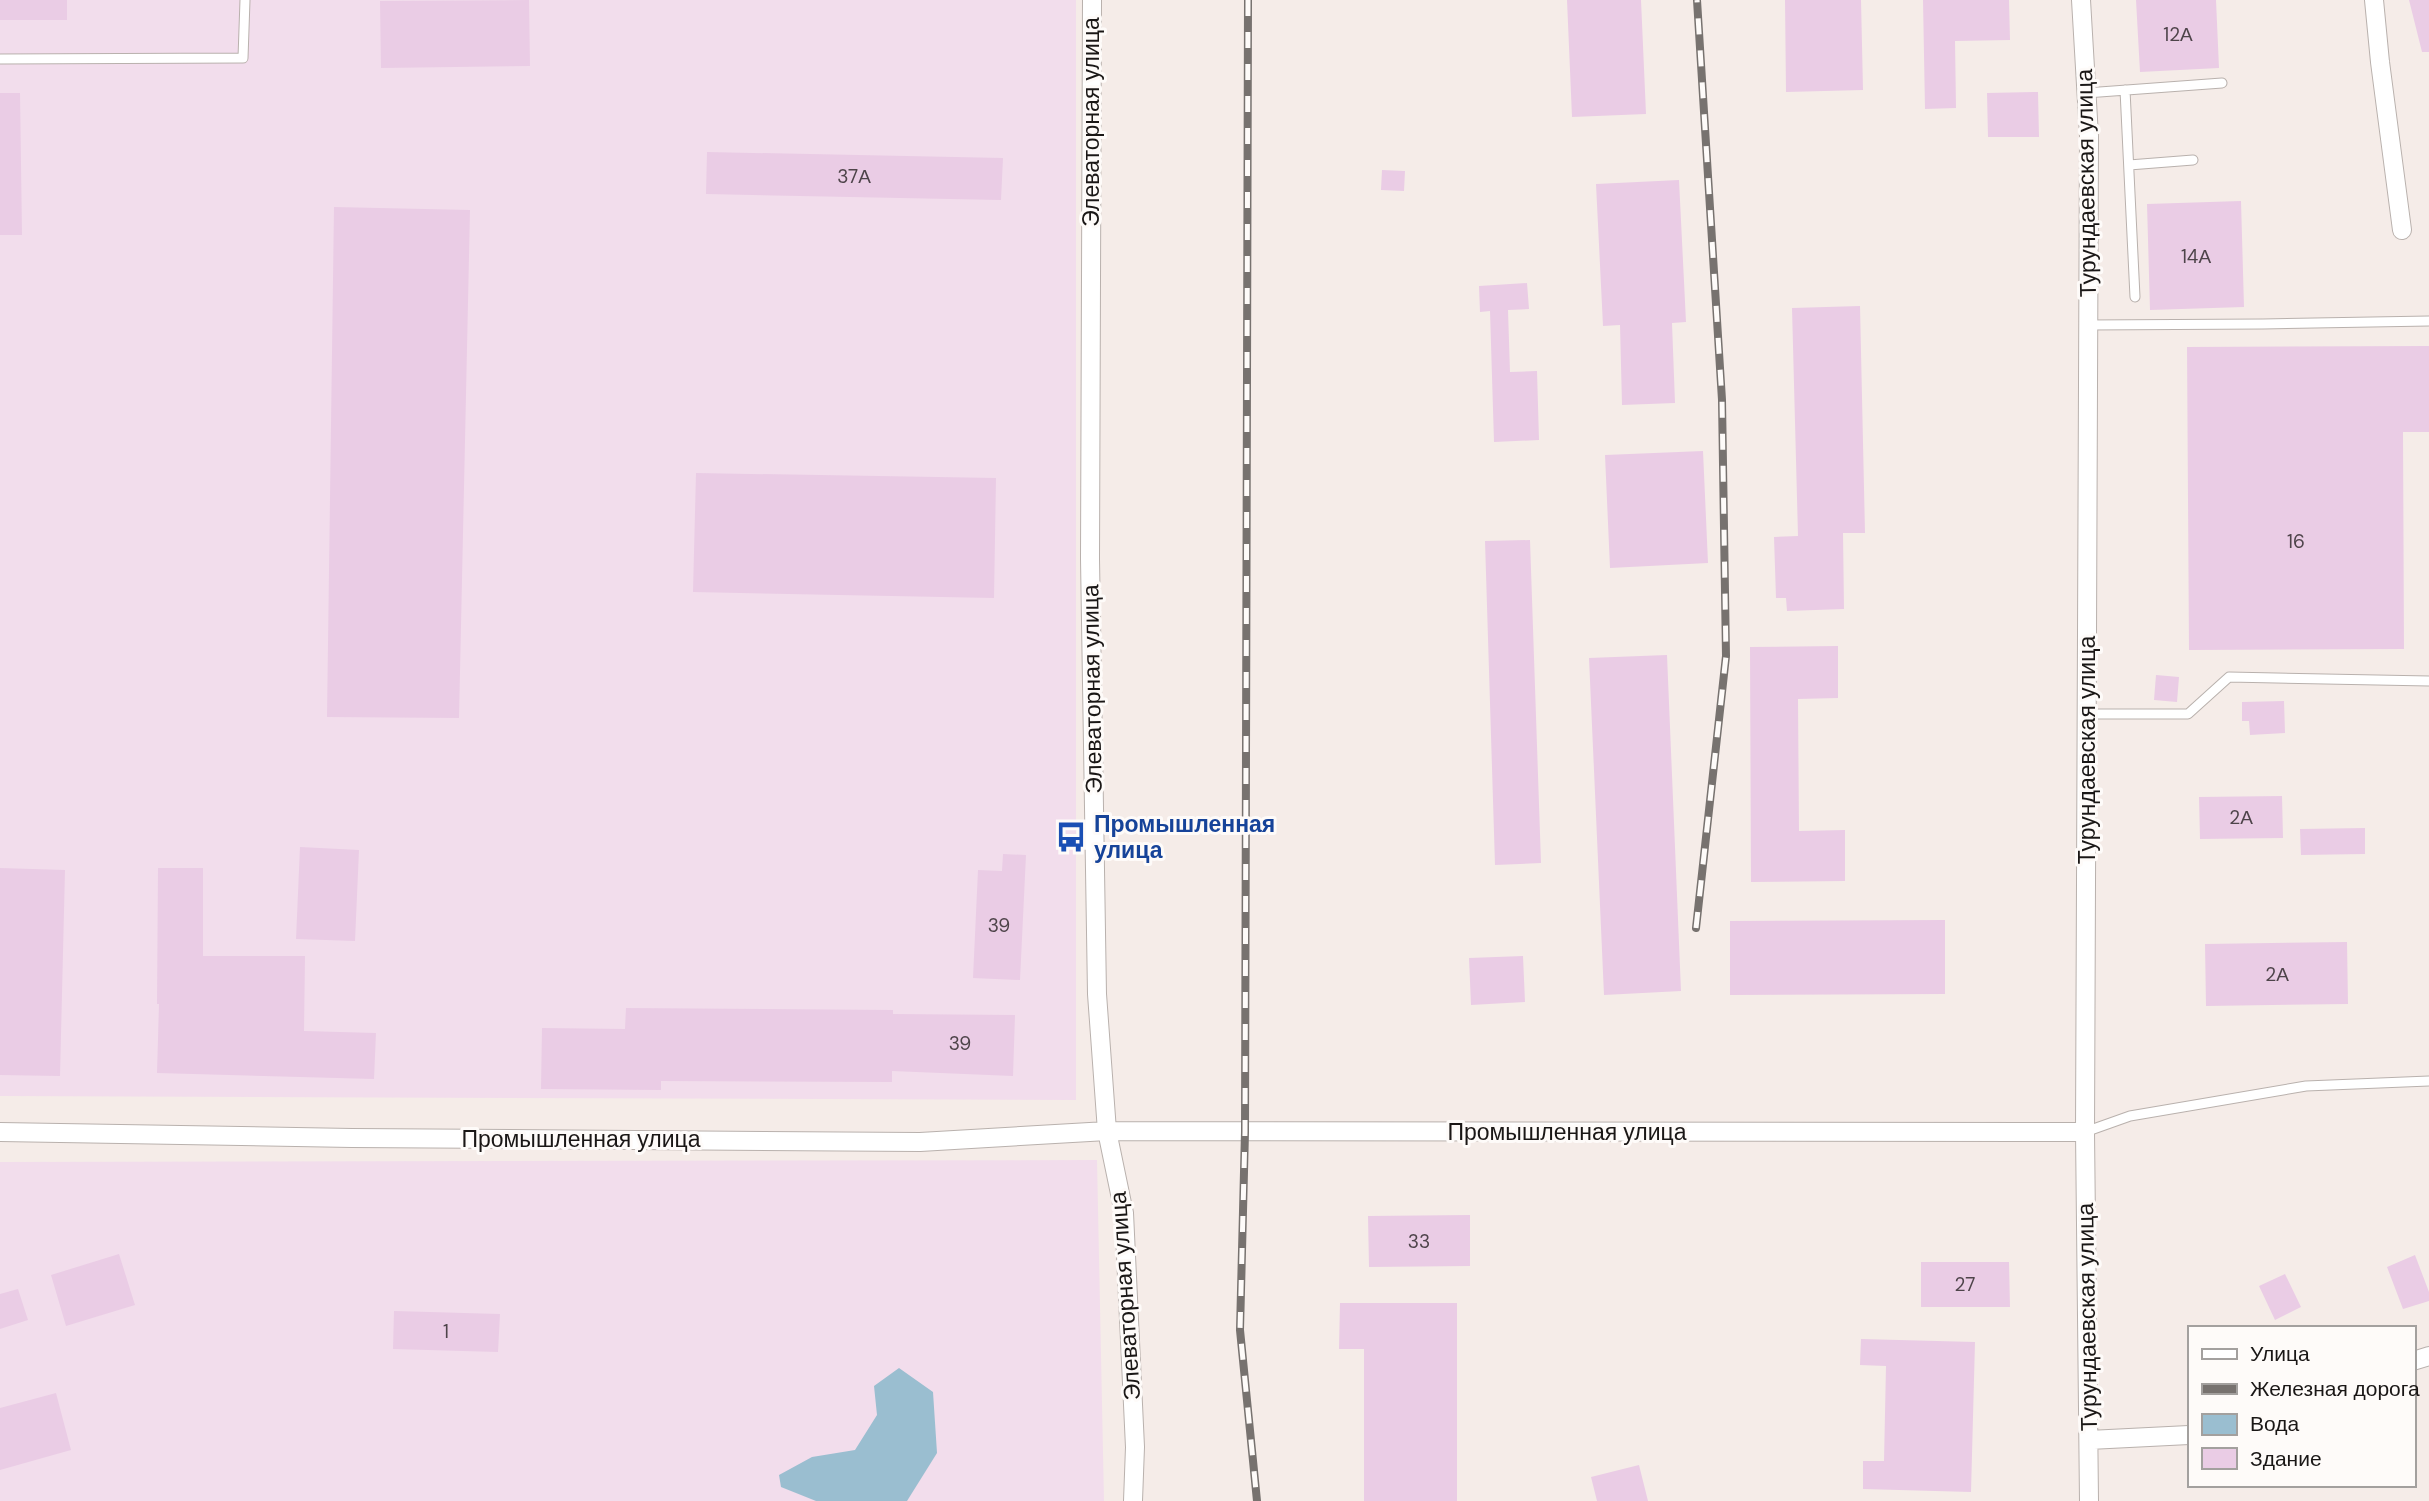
<svg xmlns="http://www.w3.org/2000/svg" width="2429" height="1501" font-family="'DM Sans',sans-serif">
<rect width="100%" height="100%" fill="#f5ece8"/>
<!-- industrial -->
<path fill="#f2ddec" d="M 0,0 L 1076,0 L 1076,1100 L 0,1096 Z
M 1097,1160 L 1104,1501 L 0,1501 L 0,1162 Z"/>
<!-- water -->
<path fill="#9abed0" d="M 899,1368 L 933,1392 L 937,1453 L 907,1501 L 816,1501 L 781,1487 L 779,1475 L 812,1457 L 855,1450 L 877,1415 L 874,1386 Z"/>
<!-- building -->
<path fill="#eacce5" d="M 0,0 L 67,0 L 67,20 L 0,20 Z
M 529,0 L 530,66 L 381,68 L 380,1 Z
M 1567,0 L 1641,0 L 1646,114 L 1572,117 Z
M 1785,0 L 1861,0 L 1863,90 L 1786,92 Z
M 1923,0 L 2009,0 L 2010,40 L 1955,41 L 1956,108 L 1925,109 Z
M 2136,0 L 2216,0 L 2219,68 L 2140,72 Z
M 2409,0 L 2429,0 L 2429,52 L 2422,52 Z
M 2038,92 L 2039,137 L 1988,137 L 1987,93 Z
M 0,93 L 20,93 L 22,235 L 0,235 Z
M 707,152 L 1003,158 L 1001,200 L 706,194 Z
M 1382,170 L 1405,171 L 1404,191 L 1381,190 Z
M 1679,180 L 1686,322 L 1672,323 L 1675,403 L 1622,405 L 1620,325 L 1603,326 L 1596,184 Z
M 2241,201 L 2244,307 L 2150,310 L 2147,204 Z
M 334,207 L 470,210 L 459,718 L 327,717 Z
M 1527,283 L 1529,309 L 1508,310 L 1510,372 L 1537,371 L 1539,440 L 1494,442 L 1490,311 L 1480,312 L 1479,286 Z
M 1860,306 L 1865,533 L 1843,533 L 1844,609 L 1787,611 L 1786,598 L 1776,598 L 1774,537 L 1798,536 L 1792,308 Z
M 2429,346 L 2429,432 L 2403,432 L 2404,649 L 2189,650 L 2187,347 Z
M 1703,451 L 1708,563 L 1610,568 L 1605,455 Z
M 696,473 L 996,478 L 994,598 L 693,592 Z
M 1530,540 L 1541,863 L 1495,865 L 1485,541 Z
M 1838,646 L 1838,698 L 1798,699 L 1799,831 L 1845,830 L 1845,881 L 1751,882 L 1750,647 Z
M 1667,655 L 1681,991 L 1604,995 L 1589,658 Z
M 2156,675 L 2179,677 L 2177,702 L 2154,700 Z
M 2284,701 L 2285,733 L 2250,735 L 2249,721 L 2242,721 L 2242,702 Z
M 2282,796 L 2283,838 L 2200,839 L 2199,797 Z
M 2365,828 L 2365,854 L 2301,855 L 2300,829 Z
M 300,847 L 359,850 L 355,941 L 296,939 Z
M 1003,854 L 1026,855 L 1020,980 L 973,978 L 978,870 L 1002,871 Z
M 0,868 L 65,870 L 60,1076 L 0,1075 Z
M 158,868 L 203,868 L 203,956 L 305,956 L 304,1031 L 376,1033 L 374,1079 L 157,1073 L 159,1004 L 157,1004 Z
M 1945,920 L 1945,994 L 1730,995 L 1730,921 Z
M 2347,942 L 2348,1004 L 2206,1006 L 2205,944 Z
M 1523,956 L 1525,1002 L 1471,1005 L 1469,958 Z
M 626,1008 L 893,1010 L 893,1014 L 1015,1015 L 1013,1076 L 892,1071 L 892,1082 L 661,1081 L 661,1090 L 541,1089 L 542,1028 L 625,1029 Z
M 1470,1215 L 1470,1266 L 1369,1267 L 1368,1216 Z
M 119,1254 L 135,1305 L 66,1326 L 51,1275 Z
M 2415,1255 L 2429,1292 L 2429,1301 L 2403,1309 L 2387,1267 Z
M 1921,1262 L 2009,1262 L 2010,1307 L 1921,1307 Z
M 2285,1274 L 2301,1307 L 2275,1320 L 2259,1286 Z
M 18,1289 L 28,1320 L 0,1329 L 0,1294 Z
M 1340,1303 L 1457,1303 L 1457,1501 L 1364,1501 L 1364,1349 L 1339,1349 Z
M 394,1311 L 500,1314 L 498,1352 L 393,1349 Z
M 1861,1339 L 1975,1342 L 1971,1492 L 1863,1489 L 1863,1461 L 1884,1461 L 1886,1366 L 1860,1365 Z
M 56,1393 L 71,1450 L 0,1470 L 0,1408 Z
M 1639,1465 L 1648,1501 L 1597,1501 L 1591,1477 Z"/>
<g fill="none" stroke-linecap="round" stroke-linejoin="round">
<!-- service casing -->
<g stroke="#b9b1ad" stroke-width="11">
<path id="service" d="M 0,59 L 243,58 L 245,0
M 2125,90 L 2135,297
M 2086,93 L 2222,83
M 2129,165 L 2193,160
M 2088,325 L 2263,324 L 2429,321
M 2087,714 L 2188,714 L 2229,677 L 2429,681
M 2085,1132 L 2130,1116 L 2306,1086 L 2429,1081"/>
</g>
<!-- minor casing -->
<g stroke="#b9b1ad" stroke-width="20">
<path id="minor" d="M 1092,0 L 1090,559 L 1097,994 L 1107,1131 L 1124,1213 L 1135,1447 L 1133,1501
M 2081,0 L 2089,136 L 2085,1132 L 2089,1501
M 2374,0 L 2380,62 L 2402,230
M 0,1132 L 352,1138 L 920,1142 L 1107,1131 L 2085,1132
M 2413,1361 L 2429,1356
M 2089,1440 L 2189,1435"/>
</g>
<!-- service -->
<use href="#service" stroke="#fff" stroke-width="9"/>
<!-- minor -->
<use href="#minor" stroke="#fff" stroke-width="18"/>
<!-- rail casing -->
<g stroke="#77726f" stroke-width="8">
<path id="rail" d="M 1248,0 L 1245,1132 L 1240,1330 L 1257,1501
M 1696,928 L 1726,656 L 1722,400 L 1697,0"/>
</g>
<!-- rail -->
<use href="#rail" stroke="#fefbf9" stroke-width="5" stroke-dasharray="16" stroke-linecap="butt"/>
</g>
<!-- icons -->
<defs>
<g id="bus-bare" transform="scale(2.415)"><path d="M-5-6H5V4H4V6H2V4H-2V6H-4V4H-5ZM-3.5-4V0h7V-4ZM-3.5 1.2v1.5H-2V1.2ZM2 1.2v1.5H3.5V1.2Z" fill="#1a4fb4" stroke="#fefbf9" stroke-width="2.5" paint-order="stroke"/></g>
</defs>
<g fill-rule="evenodd">
<use href="#bus-bare" x="1071" y="837"/>
</g>
<g text-anchor="middle" dominant-baseline="central" stroke-width="6" stroke-linejoin="round" paint-order="stroke">
<!-- number labels -->
<g font-size="19" fill="#4e444a">
<text x="2178" y="34">12А</text>
<text x="854" y="176">37А</text>
<text x="2196" y="256">14А</text>
<text x="2296" y="541">16</text>
<text x="2241" y="817">2А</text>
<text x="999" y="925">39</text>
<text x="2277" y="974">2А</text>
<text x="960" y="1043">39</text>
<text x="1419" y="1241">33</text>
<text x="1965" y="1284">27</text>
<text x="446" y="1331">1</text>
</g>
<!-- street labels -->
<g font-size="23" fill="#1a1716" stroke="#fefbf9">
<text transform="translate(1091 122) rotate(-90)">Элеваторная улица</text>
<text transform="translate(2086 183) rotate(-91)">Турундаевская улица</text>
<text transform="translate(1092 689) rotate(-91)">Элеваторная улица</text>
<text transform="translate(2087 750) rotate(-90)">Турундаевская улица</text>
<text x="1567" y="1132">Промышленная улица</text>
<text x="581" y="1139">Промышленная улица</text>
<text transform="translate(1125 1296) rotate(-94)">Элеваторная улица</text>
<text transform="translate(2087 1317) rotate(-91)">Турундаевская улица</text>
</g>
<!-- transit labels -->
<g font-size="23" font-weight="bold" fill="#164399" stroke="#fefbf9" text-anchor="start">
<text x="1094" y="824">Промышленная<tspan x="1094" dy="26">улица</tspan></text>
</g>
</g>
<!-- legend -->
<rect x="2188" y="1326" width="228" height="161" fill="#fefbf9" stroke="#a3a09e" stroke-width="2"/>
<rect x="2202" y="1349" width="35" height="10" fill="#ffffff" stroke="#a3a09e" stroke-width="2"/>
<text x="2250" y="1361" font-size="21" fill="#1a1716">Улица</text>
<rect x="2202" y="1384" width="35" height="10" fill="#77726f" stroke="#a3a09e" stroke-width="2"/>
<text x="2250" y="1396" font-size="21" fill="#1a1716">Железная дорога</text>
<rect x="2202" y="1414" width="35" height="21" fill="#9abed0" stroke="#a3a09e" stroke-width="2"/>
<text x="2250" y="1431" font-size="21" fill="#1a1716">Вода</text>
<rect x="2202" y="1448" width="35" height="21" fill="#eacce5" stroke="#a3a09e" stroke-width="2"/>
<text x="2250" y="1466" font-size="21" fill="#1a1716">Здание</text>
</svg>
